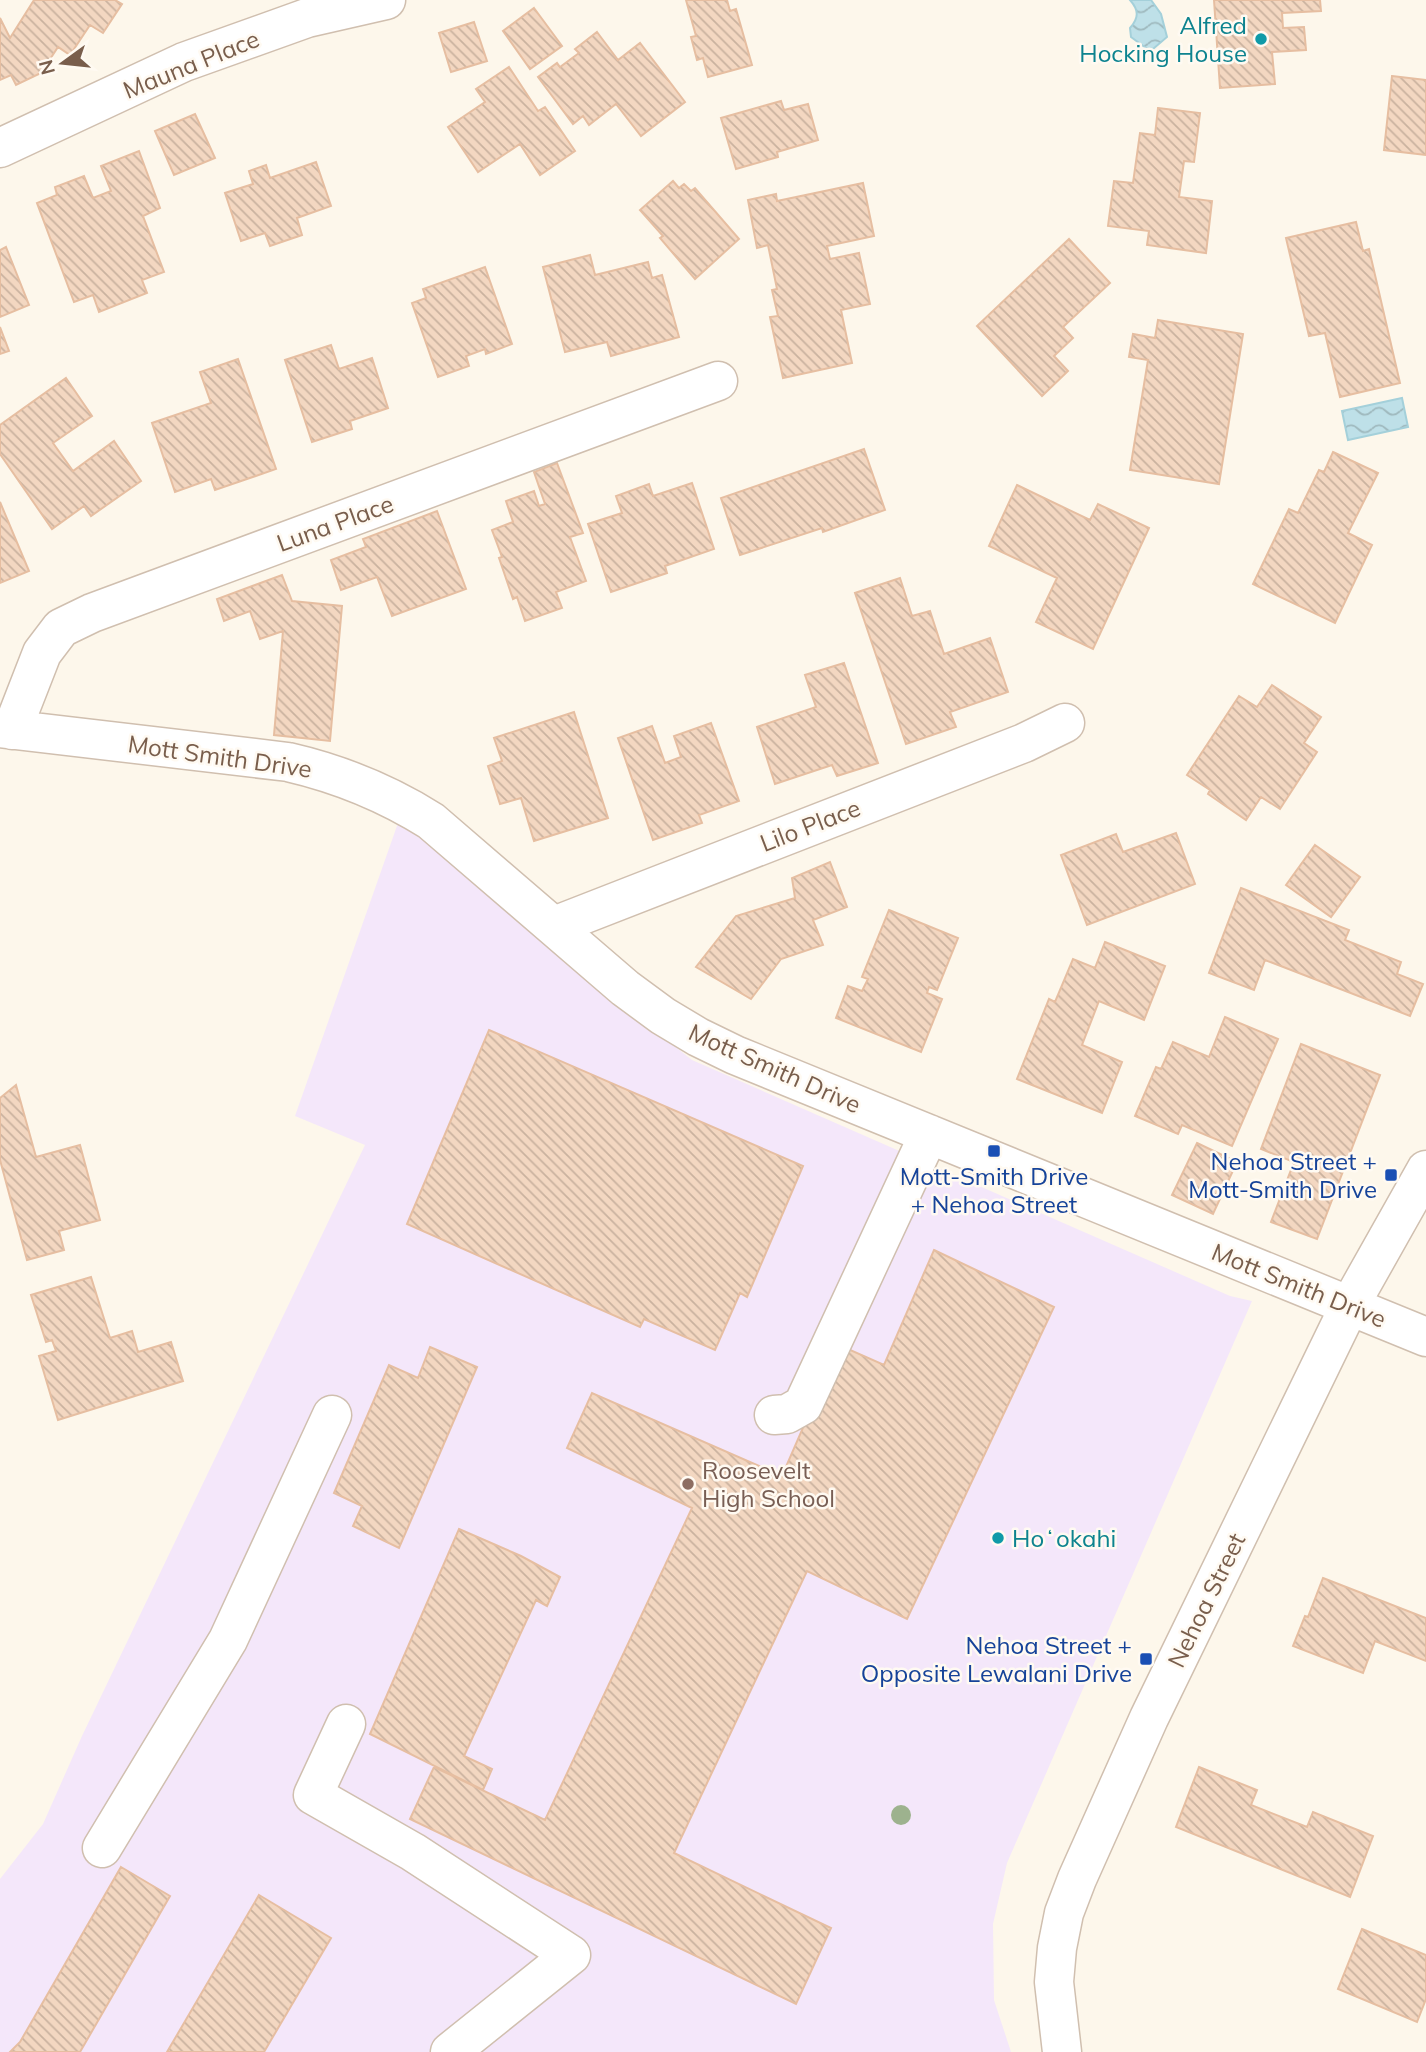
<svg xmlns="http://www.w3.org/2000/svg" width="1426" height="2052" font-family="Mulish,sans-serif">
<defs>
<pattern id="water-waves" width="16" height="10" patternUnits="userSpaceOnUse" patternTransform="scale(1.75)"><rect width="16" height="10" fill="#bee0e8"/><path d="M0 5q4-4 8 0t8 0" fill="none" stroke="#9fb9be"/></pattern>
<pattern id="building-back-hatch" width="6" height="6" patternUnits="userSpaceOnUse" patternTransform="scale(1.75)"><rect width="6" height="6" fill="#f3d7c1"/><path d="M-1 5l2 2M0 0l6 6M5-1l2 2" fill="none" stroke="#cab29f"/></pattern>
</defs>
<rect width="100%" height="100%" fill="#fdf7eb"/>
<!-- education -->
<path fill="#f4e7fa" d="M 398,823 L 438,850 L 620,1003 L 692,1060 L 1230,1296 L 1252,1301 L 1007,1863 L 993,1924 L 994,2000 L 1011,2052 L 0,2052 L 0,1879 L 43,1824 L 82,1736 L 365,1145 L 295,1116 Z"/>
<!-- water -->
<path fill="url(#water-waves)" stroke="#a4d0da" stroke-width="2" d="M 1130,0 L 1151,0 L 1161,14 L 1167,37 L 1153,49 L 1146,48 L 1131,37 L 1130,28 C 1139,18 1139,10 1130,0 Z
M 1402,398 L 1408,427 L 1348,440 L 1342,411 Z"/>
<!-- building -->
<path fill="url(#building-back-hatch)" stroke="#e6bea1" stroke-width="2" d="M 34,0 L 115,0 L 122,4 L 103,33 L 90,25 L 70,55 L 58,47 L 41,73 L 16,85 L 11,75 L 0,80 L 0,18 L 10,38 Z
M 686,0 L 727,0 L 730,11 L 736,9 L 752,65 L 708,77 L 703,58 L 697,60 L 691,37 L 696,36 Z
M 1214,0 L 1320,0 L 1321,11 L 1282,13 L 1283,28 L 1304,27 L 1306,50 L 1272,52 L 1275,84 L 1220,88 Z
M 534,8 L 562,46 L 530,69 L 503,31 Z
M 474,22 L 487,61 L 451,72 L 439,33 Z
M 597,32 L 618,60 L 640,43 L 685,102 L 641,136 L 616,104 L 589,125 L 583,116 L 573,124 L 538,77 L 557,63 L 560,67 L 579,53 L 575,49 Z
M 509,67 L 538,111 L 545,107 L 575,151 L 540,175 L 520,144 L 478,172 L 448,127 L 485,102 L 476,89 Z
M 1392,76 L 1426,80 L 1426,155 L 1384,150 Z
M 781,101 L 784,110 L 808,104 L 818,140 L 777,152 L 778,157 L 736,169 L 721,118 Z
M 1158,108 L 1200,113 L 1194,162 L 1184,161 L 1179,197 L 1212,201 L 1206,253 L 1147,245 L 1149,231 L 1108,226 L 1114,181 L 1133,183 L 1140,133 L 1155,135 Z
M 195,114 L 215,158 L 174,175 L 155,131 Z
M 139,151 L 160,208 L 143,216 L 164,272 L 142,280 L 147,293 L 99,312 L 93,295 L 74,302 L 37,203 L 57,195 L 55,187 L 84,176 L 93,198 L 111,191 L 101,166 Z
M 316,162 L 331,206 L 297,218 L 302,235 L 270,246 L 265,233 L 241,241 L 225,193 L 253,184 L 249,171 L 266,165 L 270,178 Z
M 673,181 L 679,188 L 684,184 L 691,191 L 695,188 L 739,239 L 695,279 L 660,238 L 663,236 L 640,210 Z
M 863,183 L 874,236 L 827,246 L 830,259 L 859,253 L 870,304 L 841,310 L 852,363 L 783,378 L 770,317 L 778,316 L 772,290 L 777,289 L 768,245 L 757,248 L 748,200 L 776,194 L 777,201 Z
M 1356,222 L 1363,251 L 1369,249 L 1400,383 L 1340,397 L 1325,333 L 1309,336 L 1286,238 Z
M 1069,239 L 1110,283 L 1063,327 L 1073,338 L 1054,356 L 1068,371 L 1042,396 L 977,326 Z
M 6,247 L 29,305 L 0,317 L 0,250 Z
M 590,255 L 595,275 L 648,262 L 652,278 L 662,275 L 679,337 L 611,356 L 607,342 L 565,352 L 543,267 Z
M 485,267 L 512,344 L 486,354 L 485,349 L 466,356 L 469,366 L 438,377 L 412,303 L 426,298 L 423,289 Z
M 1158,320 L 1243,334 L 1219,484 L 1130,470 L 1148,360 L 1129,357 L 1133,334 L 1155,338 Z
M 0,327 L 9,351 L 0,354 Z
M 331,345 L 339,369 L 372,358 L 388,408 L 350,421 L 352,429 L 312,442 L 285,360 Z
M 238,359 L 276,469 L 215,490 L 211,479 L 175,492 L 152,423 L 211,403 L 200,372 Z
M 66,378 L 92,416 L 53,443 L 73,471 L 114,441 L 141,481 L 91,516 L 84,506 L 52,529 L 0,454 L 0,425 Z
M 864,449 L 885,510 L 823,532 L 822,528 L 740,555 L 721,498 Z
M 1333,452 L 1378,473 L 1348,533 L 1372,545 L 1335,623 L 1253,584 L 1289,509 L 1298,513 L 1319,470 L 1324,472 Z
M 557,463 L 583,533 L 570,537 L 586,581 L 556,592 L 562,608 L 525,621 L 517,597 L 513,599 L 499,558 L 502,557 L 492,530 L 513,522 L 506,501 L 534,491 L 539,506 L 545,504 L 534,472 Z
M 692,483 L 714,549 L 665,566 L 667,573 L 611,592 L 588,524 L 622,513 L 616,496 L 649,484 L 653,496 Z
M 1017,485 L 1090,520 L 1098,504 L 1149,528 L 1093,649 L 1036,622 L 1057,578 L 989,546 Z
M 0,502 L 29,571 L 0,583 Z
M 437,511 L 466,589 L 392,616 L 377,577 L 341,590 L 331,560 L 366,547 L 363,539 Z
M 282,575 L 292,601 L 342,606 L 330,741 L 274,735 L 283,631 L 260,639 L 250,611 L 224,621 L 217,599 Z
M 900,578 L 912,616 L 930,611 L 944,654 L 990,638 L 1008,692 L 950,712 L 956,727 L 906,744 L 855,593 Z
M 844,663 L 878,763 L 837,776 L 832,765 L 775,784 L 757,727 L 816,707 L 805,675 Z
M 1272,685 L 1321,717 L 1304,743 L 1317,752 L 1280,809 L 1261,797 L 1246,820 L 1208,794 L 1210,790 L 1187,775 L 1239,696 L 1257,707 Z
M 574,712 L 608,818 L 534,841 L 521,798 L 500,804 L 488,766 L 502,761 L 494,738 Z
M 711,723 L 739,801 L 699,815 L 702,823 L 653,840 L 618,738 L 652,726 L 665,763 L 681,757 L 674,736 Z
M 1176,833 L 1195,884 L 1087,925 L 1061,855 L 1116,834 L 1123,852 Z
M 1315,845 L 1360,877 L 1331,917 L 1286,885 Z
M 830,862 L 847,907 L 813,920 L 823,945 L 781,959 L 751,999 L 696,967 L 736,916 L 795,898 L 792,878 Z
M 1241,888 L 1349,930 L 1345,940 L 1401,962 L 1397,974 L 1423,984 L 1410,1016 L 1265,960 L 1254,990 L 1209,973 Z
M 889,910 L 958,938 L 937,990 L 929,987 L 927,993 L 942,999 L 921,1052 L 836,1018 L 848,986 L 862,991 L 868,979 L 862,977 Z
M 1105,942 L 1165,966 L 1144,1020 L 1099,1001 L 1082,1045 L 1122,1062 L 1102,1113 L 1017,1079 L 1049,999 L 1055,1002 L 1073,959 L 1095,968 Z
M 1225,1017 L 1278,1039 L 1232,1146 L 1182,1125 L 1178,1134 L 1135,1116 L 1156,1067 L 1161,1069 L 1173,1042 L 1209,1057 Z
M 489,1030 L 803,1166 L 747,1297 L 740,1293 L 715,1350 L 644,1319 L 640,1327 L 407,1224 Z
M 1301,1044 L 1380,1075 L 1317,1239 L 1271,1222 L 1294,1162 L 1261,1149 Z
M 16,1085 L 36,1157 L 80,1145 L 100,1220 L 59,1231 L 64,1250 L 27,1260 L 0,1160 L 0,1098 Z
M 1197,1143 L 1237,1162 L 1213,1214 L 1172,1195 Z
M 934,1250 L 1054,1307 L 907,1619 L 807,1571 L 674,1853 L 831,1928 L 796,2004 L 410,1819 L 434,1767 L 545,1820 L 692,1508 L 567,1448 L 592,1393 L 782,1476 L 839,1345 L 884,1365 Z
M 91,1277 L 110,1338 L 132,1331 L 138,1352 L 171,1342 L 183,1381 L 58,1420 L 39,1356 L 56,1351 L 52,1340 L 46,1342 L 31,1295 Z
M 430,1347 L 477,1367 L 399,1548 L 353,1526 L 362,1506 L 334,1493 L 389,1365 L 418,1378 Z
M 459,1529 L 521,1556 L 560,1577 L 547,1606 L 536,1600 L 464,1756 L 492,1769 L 483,1790 L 370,1734 Z
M 1323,1578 L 1426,1618 L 1426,1661 L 1375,1641 L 1363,1673 L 1293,1646 L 1305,1616 L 1308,1617 Z
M 1199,1767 L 1257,1790 L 1251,1805 L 1307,1827 L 1313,1812 L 1373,1836 L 1350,1897 L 1176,1827 Z
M 121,1867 L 170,1896 L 80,2052 L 10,2052 L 20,2042 Z
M 259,1895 L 331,1938 L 264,2052 L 167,2052 Z
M 1362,1929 L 1426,1955 L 1426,1999 L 1417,2022 L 1338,1989 Z"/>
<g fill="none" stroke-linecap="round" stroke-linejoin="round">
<!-- minor casing -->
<g stroke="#d0bfaf" stroke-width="41">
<path id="minor" d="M 0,148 L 184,62 L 307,18 L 386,0
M 0,728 L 288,762 C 340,774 385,792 431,821 L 625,988 L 663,1016 L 698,1037 L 735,1055 L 1426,1337
M 12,730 L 42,653 L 61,628 L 92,613 L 718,381
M 554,926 L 1024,743 L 1065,723
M 774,1415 L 787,1414 L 803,1405 L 929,1134
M 346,1724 L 313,1795 L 413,1852 L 571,1955 L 450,2052
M 102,1848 L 228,1640 L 332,1415
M 1062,2052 L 1054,1982 L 1057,1948 L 1064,1913 L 1077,1879 L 1149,1718 L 1350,1305 L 1426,1170"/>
</g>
<!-- minor -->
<use href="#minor" stroke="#fff" stroke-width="38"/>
</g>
<!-- trees -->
<circle fill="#9db28e" cx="901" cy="1815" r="10"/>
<!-- markers -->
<g fill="#0f9aa8" stroke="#fffaf2" stroke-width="2.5">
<circle cx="1261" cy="39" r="7"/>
<circle cx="998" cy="1538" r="7"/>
</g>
<g fill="#1a4fb4" stroke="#fffaf2" stroke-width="2.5">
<rect x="987" y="1144" width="14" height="14" rx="3.5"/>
<rect x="1384" y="1168" width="14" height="14" rx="3.5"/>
<rect x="1139" y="1652" width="14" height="14" rx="3.5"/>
</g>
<circle fill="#8d6e63" stroke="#fffaf2" stroke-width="2.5" cx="688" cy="1484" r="7"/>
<g text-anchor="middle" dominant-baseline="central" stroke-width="5" stroke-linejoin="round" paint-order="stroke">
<!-- culture labels -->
<g font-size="24" fill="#0d838f" stroke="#fffaf2" text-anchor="end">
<text x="1247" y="25">Alfred<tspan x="1247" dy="28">Hocking House</tspan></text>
<text x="1012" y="1538" text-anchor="start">Hoʻokahi</text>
</g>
<!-- street labels -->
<g font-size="24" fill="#795e4c" stroke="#fffaf2">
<text transform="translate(191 64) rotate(-22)">Mauna Place</text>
<text transform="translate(335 523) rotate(-20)">Luna Place</text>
<text transform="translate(220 756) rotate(8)">Mott Smith Drive</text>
<text transform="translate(810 825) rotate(-21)">Lilo Place</text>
<text transform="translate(775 1068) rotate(24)">Mott Smith Drive</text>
<text transform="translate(1299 1285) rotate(22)">Mott Smith Drive</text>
<text transform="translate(1206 1600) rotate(-64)">Nehoa Street</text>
</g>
<!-- transit labels -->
<g font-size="24" fill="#164399" stroke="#fffaf2" text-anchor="end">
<text x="1377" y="1161">Nehoa Street +<tspan x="1377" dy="28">Mott-Smith Drive</tspan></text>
<text x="994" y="1176" text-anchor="middle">Mott-Smith Drive<tspan x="994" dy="28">+ Nehoa Street</tspan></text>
<text x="1132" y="1645">Nehoa Street +<tspan x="1132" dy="28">Opposite Lewalani Drive</tspan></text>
</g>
<!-- education labels -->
<g font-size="24" fill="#785e54" stroke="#fffaf2" text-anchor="start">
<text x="702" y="1470">Roosevelt<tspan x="702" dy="28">High School</tspan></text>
</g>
</g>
<!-- north arrow -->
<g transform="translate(63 63) rotate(255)" stroke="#fffaf2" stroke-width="5" paint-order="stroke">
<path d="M0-5L12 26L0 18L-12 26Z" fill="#795e4c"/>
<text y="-10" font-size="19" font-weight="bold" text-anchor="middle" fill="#795e4c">N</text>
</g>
</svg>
